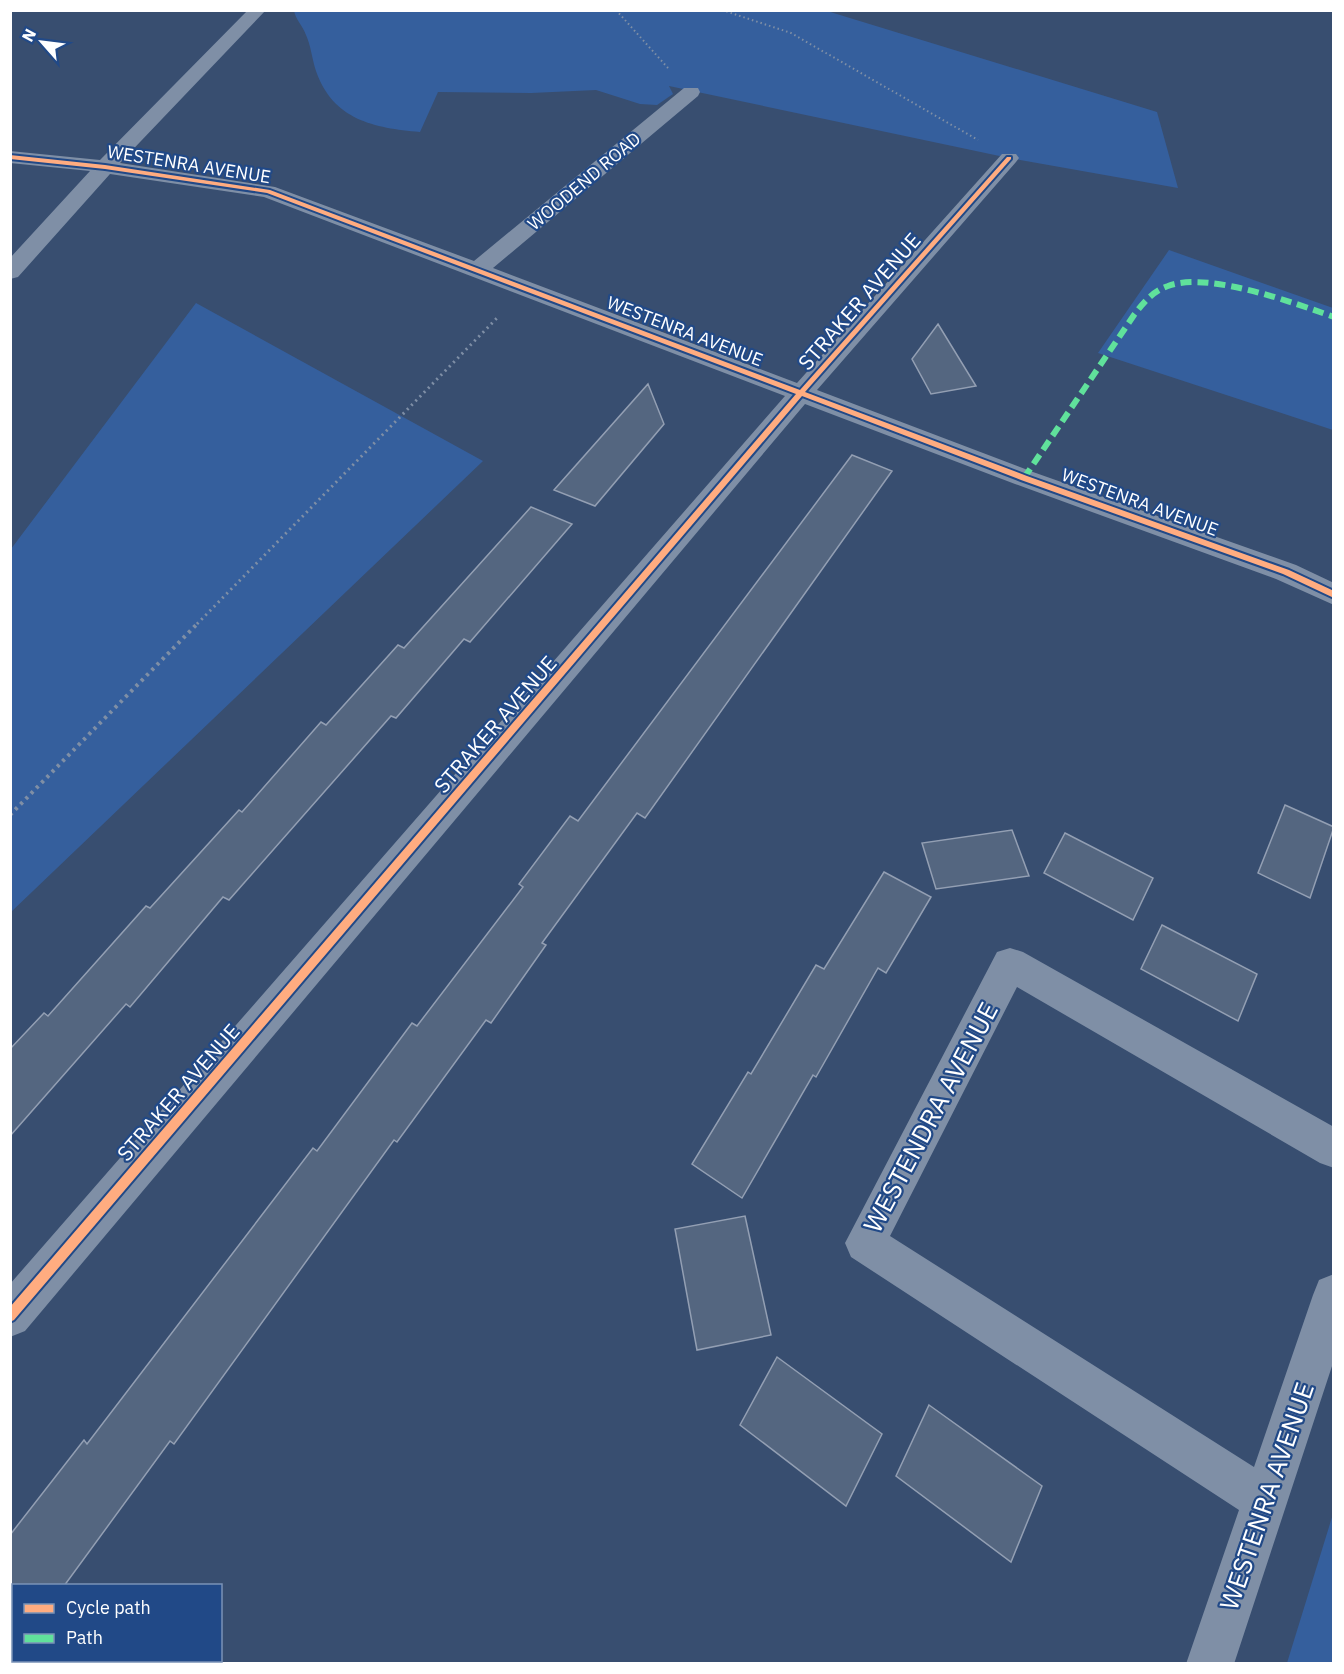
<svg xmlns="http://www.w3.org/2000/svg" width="1344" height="1674" font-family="'IBM Plex Sans',sans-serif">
<rect width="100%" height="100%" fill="#384e70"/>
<!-- green -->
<path fill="#355f9d" d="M 294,10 L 827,11 L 1157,112 L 1178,188 L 1009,158 L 669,86 L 673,94 L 657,105 L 640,104 L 596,90 L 531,93 L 438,92 L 420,132 C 374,128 333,120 316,71 C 312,59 311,46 306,35 C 303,26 295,19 294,10 Z
M 1169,250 L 1333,308 L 1333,430 L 1098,353 Z
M 196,303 L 483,461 L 11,912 L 11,549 Z
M 1333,1514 L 1333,1663 L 1287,1663 Z"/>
<!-- building -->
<path fill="#546680" stroke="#939fb3" stroke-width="1.5" d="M 938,324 L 976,386 L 931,394 L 912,359 Z
M 648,384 L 664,424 L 595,506 L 554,490 Z
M 852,455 L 892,471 L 645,818 L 637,813 L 542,943 L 546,945 L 491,1023 L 486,1020 L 397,1142 L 394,1140 L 174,1444 L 170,1441 L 64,1586 L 10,1586 L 10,1535 L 84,1440 L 87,1444 L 313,1148 L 317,1151 L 412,1023 L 417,1026 L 523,887 L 519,884 L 570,816 L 578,821 Z
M 531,507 L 572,524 L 470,642 L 464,639 L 396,718 L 391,716 L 229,900 L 223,897 L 130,1007 L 126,1004 L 10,1136 L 10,1049 L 44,1013 L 48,1016 L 146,906 L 150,908 L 239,810 L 242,812 L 321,722 L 326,725 L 398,645 L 404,648 Z
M 1285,805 L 1334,827 L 1310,898 L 1258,873 Z
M 1012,830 L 1029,876 L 936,889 L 922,843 Z
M 1065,833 L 1153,878 L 1133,920 L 1044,873 Z
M 884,872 L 931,897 L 886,973 L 878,968 L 816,1077 L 813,1075 L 742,1198 L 692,1164 L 748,1072 L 751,1074 L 816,965 L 824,969 Z
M 1162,925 L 1257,974 L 1238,1021 L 1141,969 Z
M 745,1216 L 771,1335 L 697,1350 L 675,1229 Z
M 777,1357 L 882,1434 L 846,1506 L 740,1425 Z
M 929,1405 L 1042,1486 L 1011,1562 L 896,1476 Z"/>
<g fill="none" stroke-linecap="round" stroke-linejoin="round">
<!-- path-far2 -->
<path stroke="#7f8fa6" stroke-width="2" stroke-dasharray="1.5 3" stroke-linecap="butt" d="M 616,10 L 668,68
M 722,10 L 791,33 L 978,140"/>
<!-- path-far1 -->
<path stroke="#7f8fa6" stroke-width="3" stroke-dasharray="2 4" stroke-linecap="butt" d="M 197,624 L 499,316"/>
<!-- path -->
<path stroke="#7f8fa6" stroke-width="4" stroke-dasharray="3 4.5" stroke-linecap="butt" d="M 10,815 L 198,623"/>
<!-- minor -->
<path fill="#7f8fa6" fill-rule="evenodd" d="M 248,10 L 266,10 L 120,163 L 275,187 L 474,261 L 684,88 L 698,88 L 700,92 L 698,96 L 493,268 L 797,383 L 1002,154 L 1016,154 L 1019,158 L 1016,162 L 817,390 L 1033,472 L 1296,565 L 1334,583 L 1334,605 L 1276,579 L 1015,484 L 805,404 L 25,1331 L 10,1337 L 10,1284 L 785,396 L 264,197 L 110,174 L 18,277 L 10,279 L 10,258 L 90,171 L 10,163 L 10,151 L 100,160 Z
M 1010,948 L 1023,952 L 1334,1127 L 1334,1168 L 1320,1163 L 1017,987 L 890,1236 L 1254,1467 L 1313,1295 L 1319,1280 L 1334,1274 L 1334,1360 L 1234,1664 L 1186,1664 L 1239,1510 L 851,1257 L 845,1243 L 997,952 Z"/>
<!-- quiet -->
<path stroke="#60e19b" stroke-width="6" stroke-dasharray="11 6" stroke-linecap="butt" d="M 1024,478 L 1134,315 C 1143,303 1153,291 1168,286 C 1208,271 1294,303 1334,317"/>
<!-- cycleway casing -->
<g stroke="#214987" stroke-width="4">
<path id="cycleway" d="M 10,155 L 105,165 L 270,190 L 800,390 L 1007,157 L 1011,157 L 1011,159 L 805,392 L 1027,476 L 1289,570 L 1334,591 L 1334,598 L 1283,574 L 1021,480 L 802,396 L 14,1320 L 10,1322 L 10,1307 L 796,394 L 267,193 L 105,169 L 10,159 Z"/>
</g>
<!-- cycleway -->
<use href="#cycleway" fill="#ffac80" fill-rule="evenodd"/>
</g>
<g text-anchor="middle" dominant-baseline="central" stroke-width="4.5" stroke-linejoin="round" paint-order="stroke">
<!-- far-street labels -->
<g font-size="18" fill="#fff" stroke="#214987">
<text transform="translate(189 164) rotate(9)">WESTENRA AVENUE</text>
<text transform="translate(584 181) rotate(-40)">WOODEND ROAD</text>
<text transform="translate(685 331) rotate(21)">WESTENRA AVENUE</text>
<text transform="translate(1140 502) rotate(20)">WESTENRA AVENUE</text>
</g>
<!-- street labels -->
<g font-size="21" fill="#fff" stroke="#214987">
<text transform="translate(859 301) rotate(-49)">STRAKER AVENUE</text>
<text transform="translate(495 724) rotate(-49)">STRAKER AVENUE</text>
<text transform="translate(178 1092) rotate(-49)">STRAKER AVENUE</text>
</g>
<!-- near-street labels -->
<g font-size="26" fill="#fff" stroke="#214987">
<text transform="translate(930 1117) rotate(-62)">WESTENDRA AVENUE</text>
<text transform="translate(1266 1496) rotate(-71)">WESTENRA AVENUE</text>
</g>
</g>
<!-- border -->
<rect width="1344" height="1674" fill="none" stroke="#ffffff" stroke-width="24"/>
<!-- legend -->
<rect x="12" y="1584" width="210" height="78" fill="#214987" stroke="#7a92b7" stroke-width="1.5"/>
<rect x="24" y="1604" width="30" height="9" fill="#ffac80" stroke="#7a92b7" stroke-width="1.5"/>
<text x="66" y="1614" font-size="18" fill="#ffffff">Cycle path</text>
<rect x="24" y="1634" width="30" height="9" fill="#60e19b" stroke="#7a92b7" stroke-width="1.5"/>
<text x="66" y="1644" font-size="18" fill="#ffffff">Path</text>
<!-- north arrow -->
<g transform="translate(42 42) rotate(298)" stroke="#214987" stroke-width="4.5" paint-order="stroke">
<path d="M0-4.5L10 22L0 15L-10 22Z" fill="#ffffff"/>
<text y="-9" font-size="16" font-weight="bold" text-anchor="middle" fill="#ffffff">N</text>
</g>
</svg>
